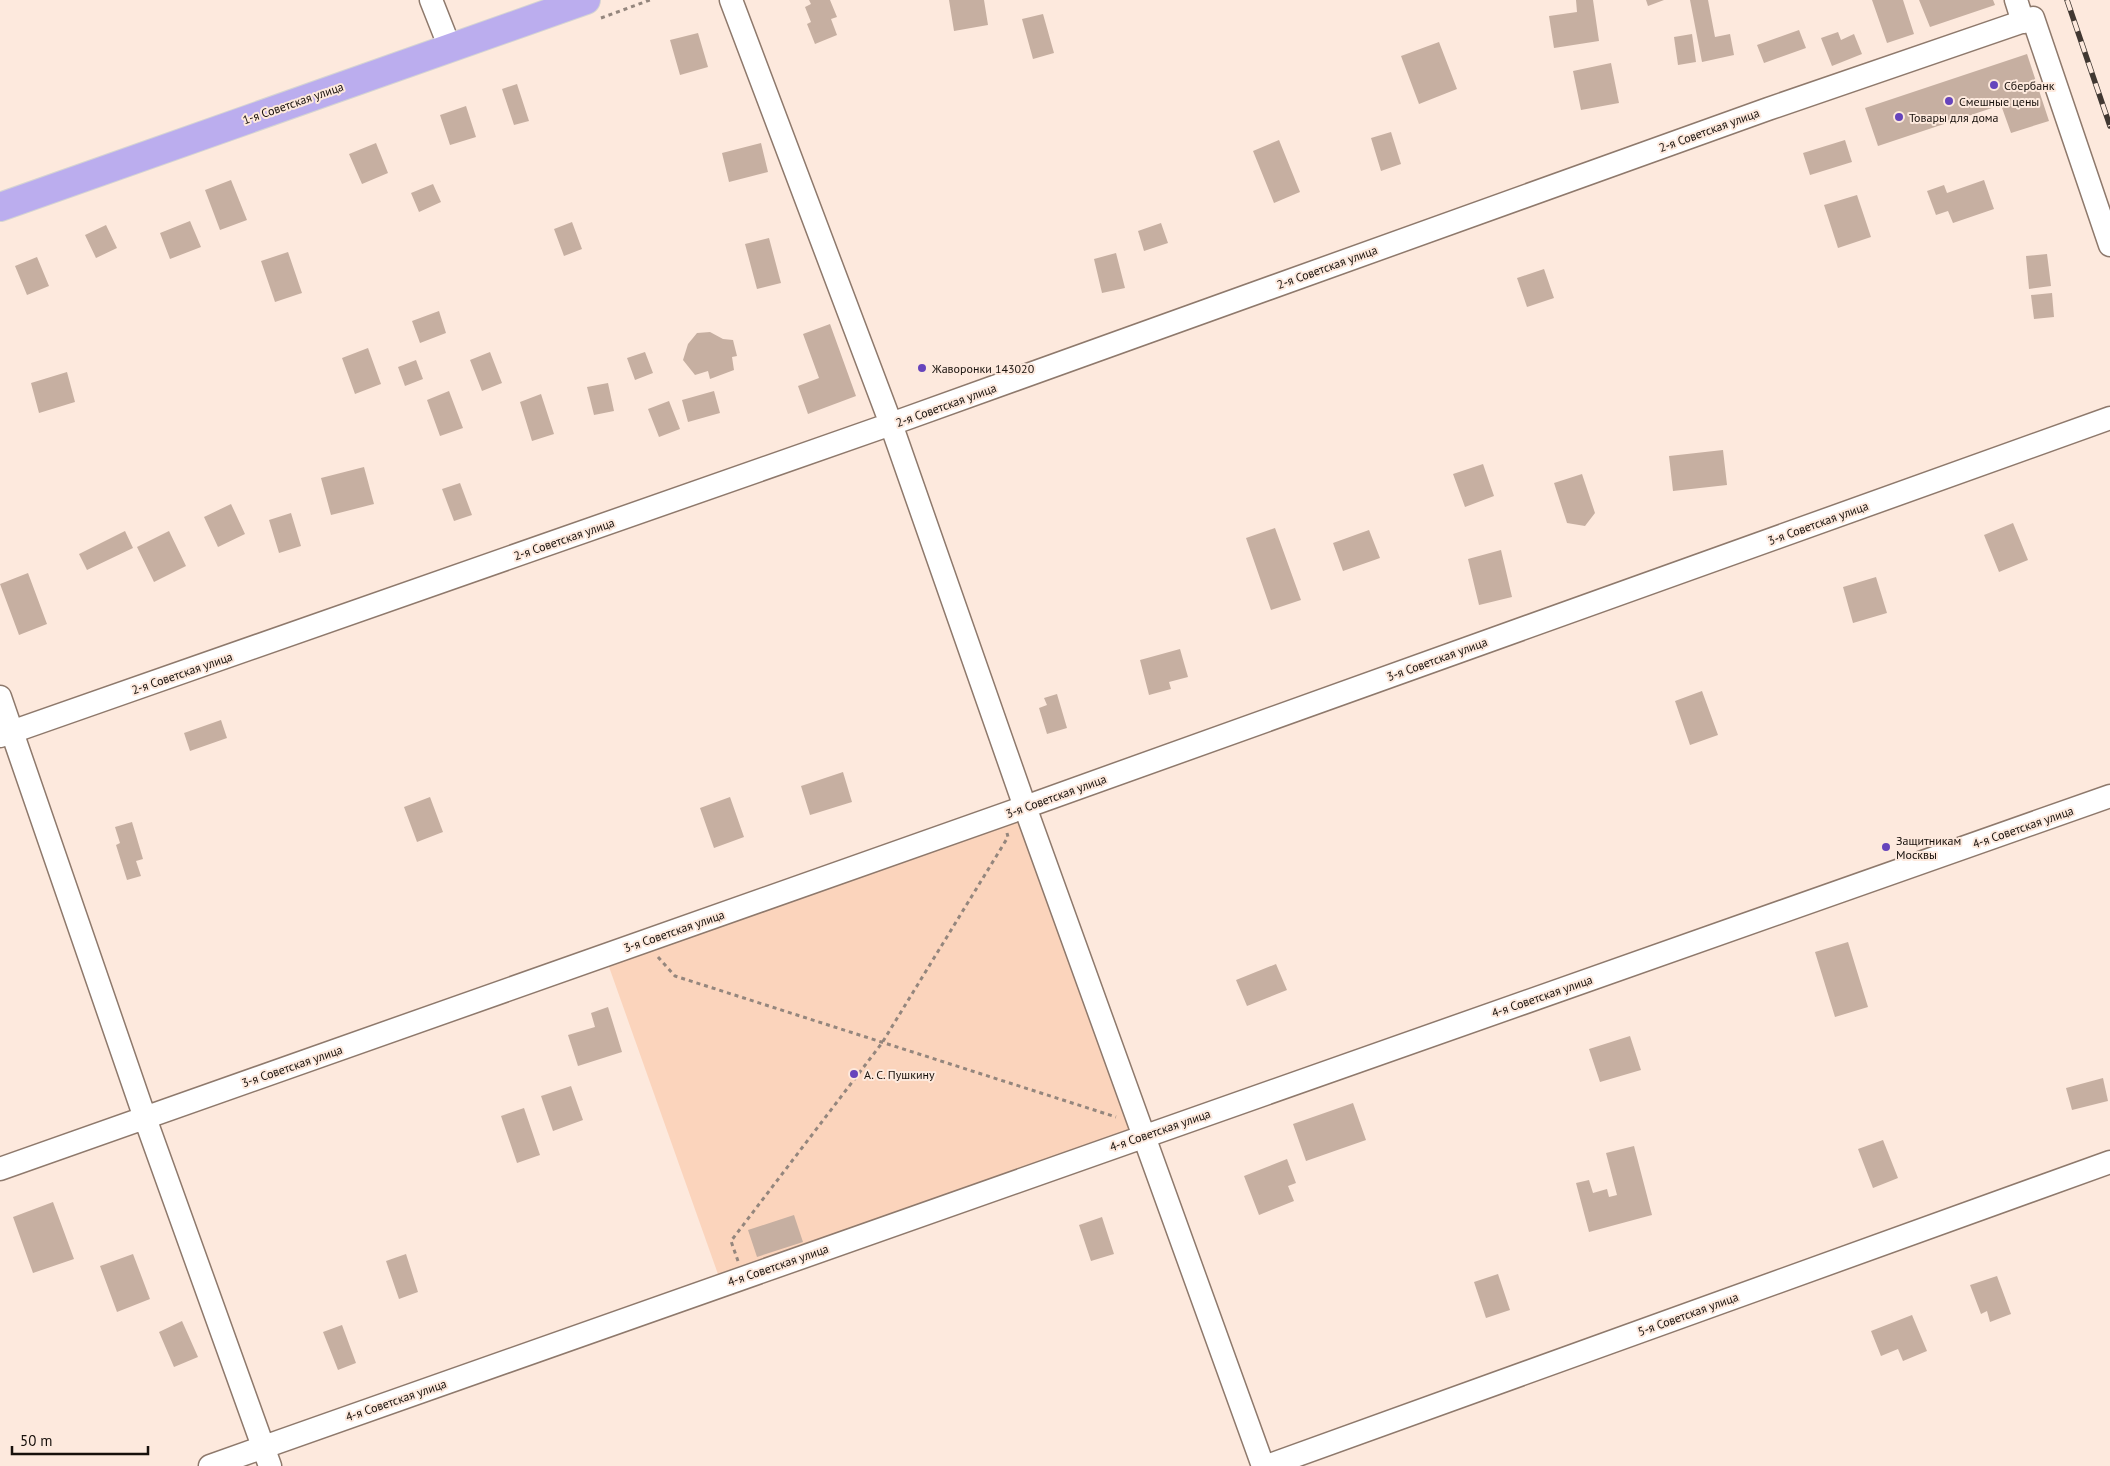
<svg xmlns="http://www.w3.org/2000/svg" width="2110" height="1466" font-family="'PT Sans',sans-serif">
<rect width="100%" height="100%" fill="#fde9dd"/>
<!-- green -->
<path fill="#fbd4bc" d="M 1019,818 L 1130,1131 L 719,1277 L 608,964 Z"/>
<!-- building -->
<path fill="#c6afa1" d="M 809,0 L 830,0 L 837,17 L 831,19 L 837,35 L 815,44 L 807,24 L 811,22 L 805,7 L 811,4 Z
M 949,0 L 984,0 L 988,25 L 954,31 Z
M 1576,0 L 1593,0 L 1599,41 L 1554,48 L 1549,16 L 1577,12 Z
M 1646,0 L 1664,0 L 1648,6 Z
M 1690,0 L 1708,0 L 1715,37 L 1730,34 L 1734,55 L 1702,62 Z
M 1872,0 L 1903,0 L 1914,34 L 1887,43 Z
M 1919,0 L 1993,0 L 1995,5 L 1930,27 Z
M 1043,14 L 1054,53 L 1033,59 L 1022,19 Z
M 1799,30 L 1806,48 L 1764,63 L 1757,45 Z
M 1838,32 L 1841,40 L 1854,34 L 1862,54 L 1832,66 L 1821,38 Z
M 698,33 L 708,67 L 680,75 L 670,40 Z
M 1692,34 L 1696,62 L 1678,65 L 1674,37 Z
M 1439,42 L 1457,89 L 1419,104 L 1401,56 Z
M 2027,54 L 2049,121 L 2011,133 L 2001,105 L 1878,146 L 1865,108 Z
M 1611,63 L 1619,103 L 1581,110 L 1573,71 Z
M 517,84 L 529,121 L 514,125 L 502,89 Z
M 466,106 L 476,137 L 450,145 L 440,115 Z
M 1391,132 L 1401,164 L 1381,171 L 1371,138 Z
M 1279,140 L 1300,192 L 1274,203 L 1253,151 Z
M 1845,140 L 1852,162 L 1810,175 L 1803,153 Z
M 376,143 L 388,173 L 362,184 L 349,154 Z
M 761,143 L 768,172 L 729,182 L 722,153 Z
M 231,180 L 247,220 L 220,230 L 205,190 Z
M 1984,180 L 1994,209 L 1953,223 L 1948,211 L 1936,215 L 1927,191 L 1944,185 L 1947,193 Z
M 433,184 L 441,202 L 419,212 L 411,193 Z
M 1857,195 L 1871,237 L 1838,248 L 1824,205 Z
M 190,221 L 201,247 L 170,259 L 160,233 Z
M 572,222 L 582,249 L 564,256 L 554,229 Z
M 1161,223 L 1168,243 L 1144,251 L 1138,231 Z
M 106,225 L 117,248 L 96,258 L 85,235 Z
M 769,238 L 781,283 L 757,289 L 745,244 Z
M 288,252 L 302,293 L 275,302 L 261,261 Z
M 1116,253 L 1125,288 L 1102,293 L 1094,259 Z
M 2047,254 L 2051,286 L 2029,289 L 2026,256 Z
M 37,257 L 49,286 L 27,295 L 15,266 Z
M 1544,269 L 1554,298 L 1527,307 L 1517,278 Z
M 2052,293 L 2054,317 L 2034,319 L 2031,295 Z
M 439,311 L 446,333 L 420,343 L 412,321 Z
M 830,324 L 856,396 L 808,414 L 798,386 L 819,378 L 803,334 Z
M 710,332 L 723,339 L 733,340 L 737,356 L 732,357 L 734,370 L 710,379 L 708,371 L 695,375 L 683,360 L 688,344 L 697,333 Z
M 368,348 L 381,384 L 355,394 L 342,358 Z
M 490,352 L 502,383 L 482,391 L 470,360 Z
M 645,352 L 653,373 L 635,380 L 627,358 Z
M 416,360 L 423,379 L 405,386 L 398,367 Z
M 67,372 L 75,402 L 39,413 L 31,383 Z
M 608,383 L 614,411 L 594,415 L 587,387 Z
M 449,391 L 463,428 L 440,436 L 427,400 Z
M 714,391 L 720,413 L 688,422 L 682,400 Z
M 541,394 L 554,434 L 532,441 L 520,402 Z
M 669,401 L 680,429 L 659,437 L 648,409 Z
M 1723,450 L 1727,485 L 1673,491 L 1669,456 Z
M 1483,464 L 1494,496 L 1465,507 L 1453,474 Z
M 364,467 L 374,504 L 331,515 L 321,478 Z
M 1582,474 L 1595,513 L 1585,526 L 1567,523 L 1554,483 Z
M 460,483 L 472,515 L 454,521 L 442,489 Z
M 231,504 L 245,534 L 218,547 L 204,517 Z
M 291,513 L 301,546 L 279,553 L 269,520 Z
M 2013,523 L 2028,560 L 1999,572 L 1984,535 Z
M 1275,528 L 1301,600 L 1271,610 L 1246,538 Z
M 1369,530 L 1380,558 L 1343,571 L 1333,543 Z
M 125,531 L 133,548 L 87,570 L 79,554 Z
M 169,531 L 186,566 L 154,582 L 137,547 Z
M 1501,550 L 1512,597 L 1479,605 L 1468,559 Z
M 28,573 L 47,624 L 19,635 L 0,584 Z
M 1876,577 L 1887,613 L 1853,623 L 1843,587 Z
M 1180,649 L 1188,677 L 1169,682 L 1171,689 L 1149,695 L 1140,660 Z
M 1702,691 L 1718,735 L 1690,745 L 1675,701 Z
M 1057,694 L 1067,728 L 1047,734 L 1039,708 L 1047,705 L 1044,698 Z
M 221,720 L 227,738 L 190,751 L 184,733 Z
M 843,772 L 852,802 L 810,815 L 801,786 Z
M 430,797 L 443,832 L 417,842 L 404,807 Z
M 730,797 L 744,837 L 714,848 L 700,808 Z
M 132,822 L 143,859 L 136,861 L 141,876 L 127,880 L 116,845 L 120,843 L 115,827 Z
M 1848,942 L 1868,1007 L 1835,1017 L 1815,952 Z
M 1276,964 L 1287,990 L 1247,1006 L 1236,980 Z
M 608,1007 L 622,1052 L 578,1066 L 568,1035 L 595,1027 L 591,1013 Z
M 1630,1036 L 1641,1070 L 1600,1082 L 1589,1049 Z
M 2103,1078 L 2108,1101 L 2072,1110 L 2066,1088 Z
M 571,1086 L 583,1120 L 553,1131 L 541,1096 Z
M 1353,1103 L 1366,1140 L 1306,1161 L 1293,1124 Z
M 524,1108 L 540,1155 L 517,1163 L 501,1116 Z
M 1883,1140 L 1898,1178 L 1873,1188 L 1858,1149 Z
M 1634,1146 L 1652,1215 L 1589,1232 L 1576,1183 L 1589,1180 L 1593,1193 L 1607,1189 L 1609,1197 L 1617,1195 L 1606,1153 Z
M 1287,1159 L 1296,1183 L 1288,1186 L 1294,1201 L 1259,1215 L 1244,1176 Z
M 53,1202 L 74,1259 L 33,1273 L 13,1217 Z
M 794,1215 L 803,1242 L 757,1257 L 748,1230 Z
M 1102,1217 L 1114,1254 L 1091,1261 L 1079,1225 Z
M 133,1254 L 150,1299 L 117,1312 L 100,1266 Z
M 406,1254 L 418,1292 L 399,1299 L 386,1261 Z
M 1498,1274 L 1510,1310 L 1486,1318 L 1474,1282 Z
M 1997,1276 L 2011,1314 L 1990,1322 L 1987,1311 L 1981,1314 L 1970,1285 Z
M 1912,1315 L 1927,1351 L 1903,1361 L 1898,1349 L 1881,1356 L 1871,1331 Z
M 182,1321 L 198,1357 L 174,1367 L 159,1332 Z
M 342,1325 L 356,1363 L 338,1370 L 323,1332 Z"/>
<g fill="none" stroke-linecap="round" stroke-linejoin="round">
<!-- minor casing -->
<g stroke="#8e796c" stroke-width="25">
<path id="minor" d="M 431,0 L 450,48
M 731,0 L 891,424 L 1025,807 L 1263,1466
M 2016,0 L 2023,22
M 0,697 L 145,1118 L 270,1466
M 0,736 L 891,424 L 1768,109 L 2033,18 L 2110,245
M 0,1169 L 1025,807 L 2110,418
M 210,1466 L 2110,796
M 1267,1466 L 2110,1162"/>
</g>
<!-- major casing -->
<g stroke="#d5d4d3" stroke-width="30">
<path id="major" d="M 0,207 L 586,0"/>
</g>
<!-- path -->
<path stroke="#94867d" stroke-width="3" stroke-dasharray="4 4" stroke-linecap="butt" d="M 601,18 L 650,0
M 658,957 L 675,976 L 1116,1117
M 738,1261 L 731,1241 L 882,1043 L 1008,837 L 1007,833"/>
<!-- minor -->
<use href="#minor" stroke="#fff" stroke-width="22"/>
<!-- major -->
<use href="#major" stroke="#bbadee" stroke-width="28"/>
<!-- rail casing -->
<g stroke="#413832" stroke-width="5.5">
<path id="rail" d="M 2067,0 L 2110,126"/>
</g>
<!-- rail -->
<use href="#rail" stroke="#fde9dd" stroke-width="4" stroke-dasharray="11" stroke-linecap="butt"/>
</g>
<!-- markers -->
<g fill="#6644bc" stroke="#fde9dd" stroke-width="2">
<circle cx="1994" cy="85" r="5"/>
<circle cx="1949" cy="101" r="5"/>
<circle cx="1899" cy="117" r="5"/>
<circle cx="922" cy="368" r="5"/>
<circle cx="1886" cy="847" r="5"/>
<circle cx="854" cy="1074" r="5"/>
</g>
<g text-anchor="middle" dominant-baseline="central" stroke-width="4" stroke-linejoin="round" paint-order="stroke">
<!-- poi labels -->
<g font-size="12" fill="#17100b" stroke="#fde9dd" text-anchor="start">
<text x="2004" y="85">Сбербанк</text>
<text x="1959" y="101">Смешные цены</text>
<text x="1909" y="117">Товары для дома</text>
<text x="932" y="368">Жаворонки 143020</text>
<text x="1896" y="840">Защитникам<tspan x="1896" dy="14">Москвы</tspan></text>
<text x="864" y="1074">А. С. Пушкину</text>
</g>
<!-- street labels -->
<g font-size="12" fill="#17100b" stroke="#fde9dd">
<text transform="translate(293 103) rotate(-19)">1-я Советская улица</text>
<text transform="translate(1709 130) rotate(-20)">2-я Советская улица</text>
<text transform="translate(1327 267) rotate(-20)">2-я Советская улица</text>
<text transform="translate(946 405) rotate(-20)">2-я Советская улица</text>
<text transform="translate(1818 523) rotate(-20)">3-я Советская улица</text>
<text transform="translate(564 539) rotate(-19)">2-я Советская улица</text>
<text transform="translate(1437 659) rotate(-20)">3-я Советская улица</text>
<text transform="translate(182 673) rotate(-19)">2-я Советская улица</text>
<text transform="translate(1056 796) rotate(-20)">3-я Советская улица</text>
<text transform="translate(2023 827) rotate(-19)">4-я Советская улица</text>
<text transform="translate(674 931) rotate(-19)">3-я Советская улица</text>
<text transform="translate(1542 996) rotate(-19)">4-я Советская улица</text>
<text transform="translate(292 1066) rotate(-19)">3-я Советская улица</text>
<text transform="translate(1160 1130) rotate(-19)">4-я Советская улица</text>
<text transform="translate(778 1265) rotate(-19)">4-я Советская улица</text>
<text transform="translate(1688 1314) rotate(-20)">5-я Советская улица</text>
<text transform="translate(396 1400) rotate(-19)">4-я Советская улица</text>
</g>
</g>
<!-- scale -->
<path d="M12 1446v8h136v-8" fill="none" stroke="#17100b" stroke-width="2.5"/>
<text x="20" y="1446" font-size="15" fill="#17100b" stroke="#fde9dd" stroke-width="4" paint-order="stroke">50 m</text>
</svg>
